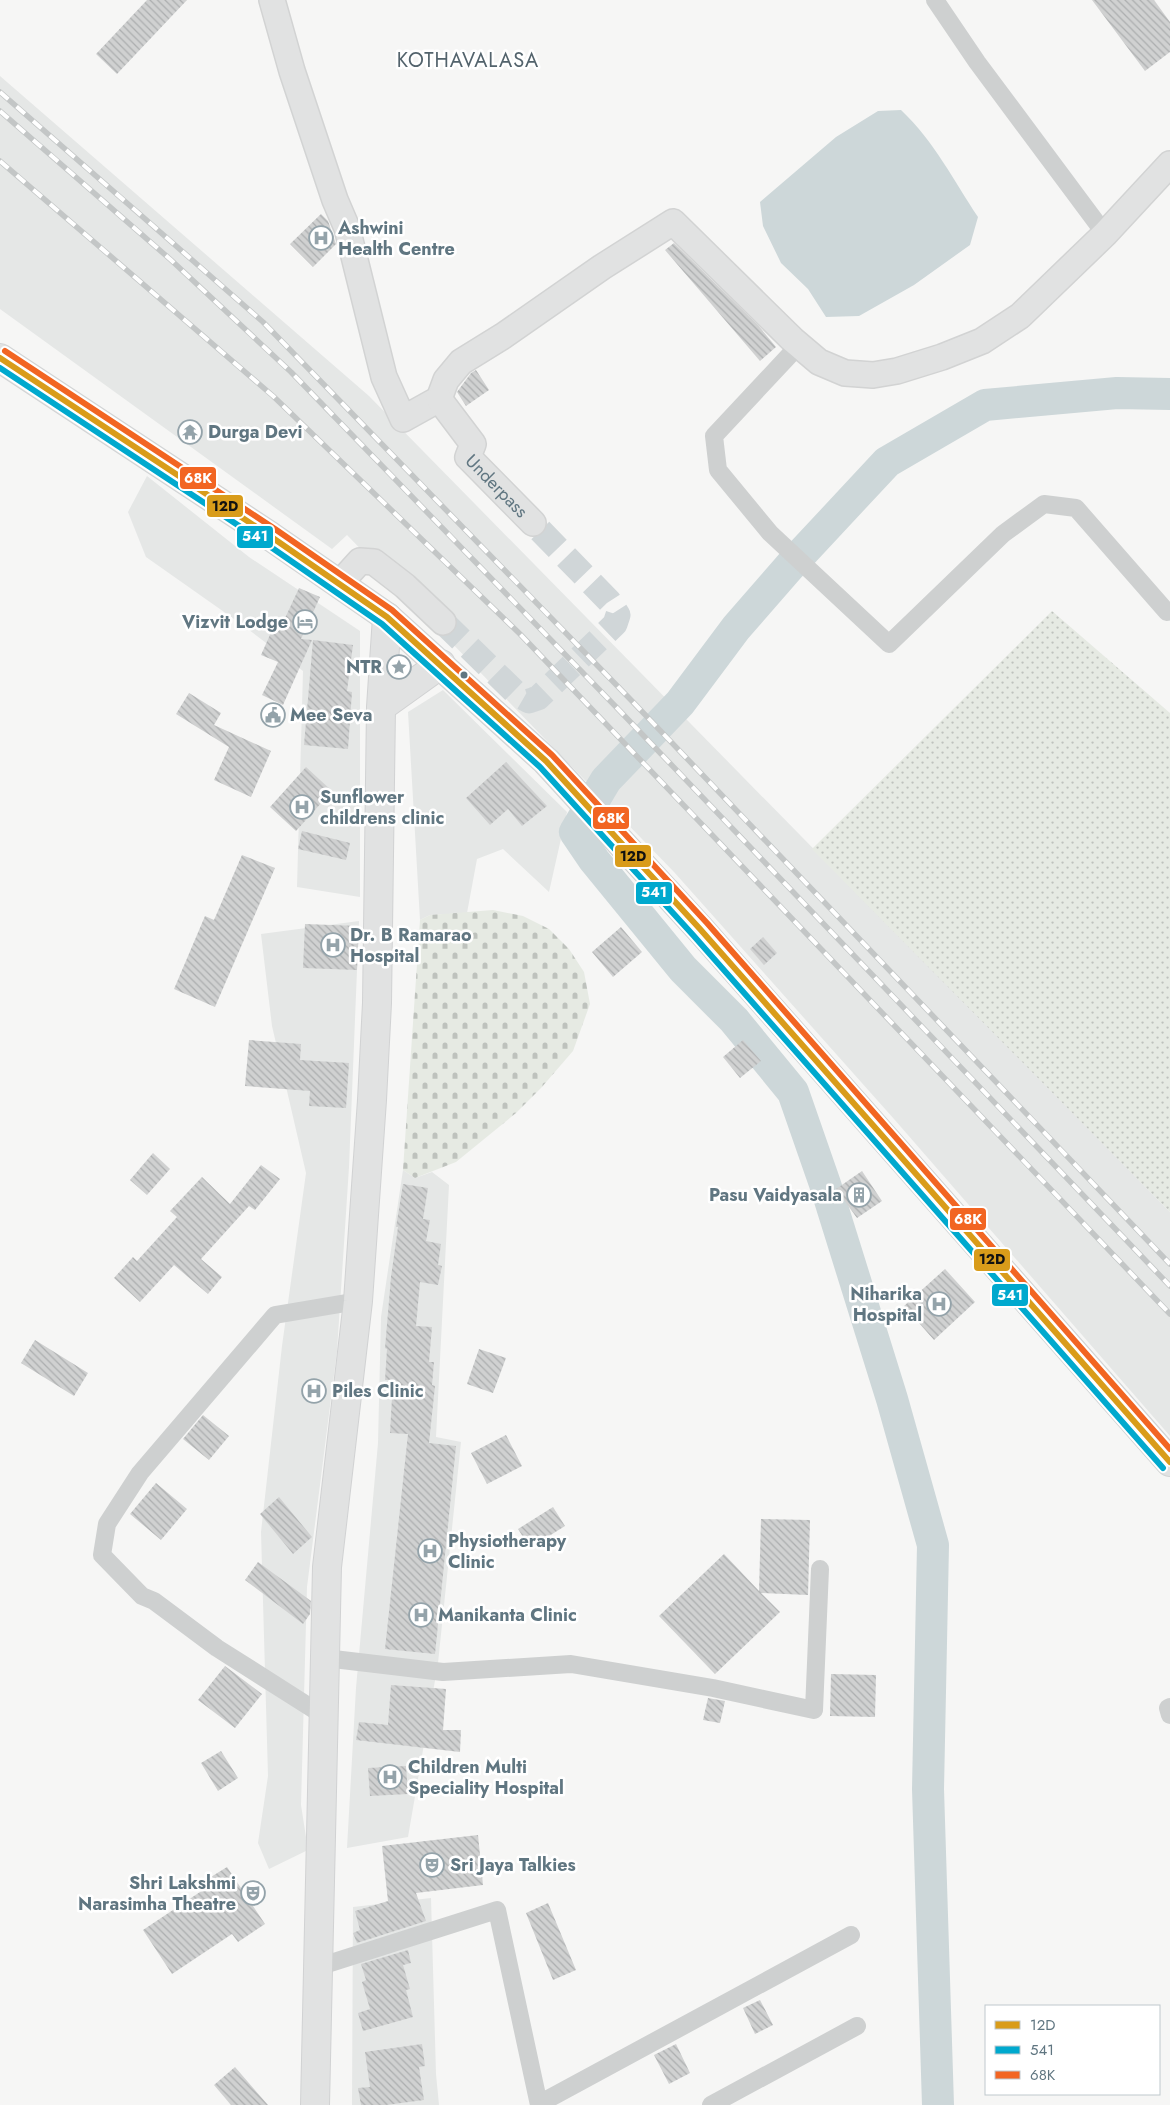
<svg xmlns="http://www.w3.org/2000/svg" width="1170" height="2105" font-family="Jost,sans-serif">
<defs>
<pattern id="grass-dots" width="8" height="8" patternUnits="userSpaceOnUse" patternTransform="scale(1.25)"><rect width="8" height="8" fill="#e6eae3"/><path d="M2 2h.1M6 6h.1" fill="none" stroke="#bec2bd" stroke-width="1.8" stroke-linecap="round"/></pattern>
<pattern id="cemetery-stones" width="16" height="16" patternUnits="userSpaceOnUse" patternTransform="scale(1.25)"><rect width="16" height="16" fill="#e6eae3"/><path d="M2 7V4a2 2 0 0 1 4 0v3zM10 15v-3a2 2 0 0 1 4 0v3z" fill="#bec2bd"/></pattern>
<pattern id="building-back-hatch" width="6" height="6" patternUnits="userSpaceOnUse" patternTransform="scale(1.25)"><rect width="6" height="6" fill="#d0d1d1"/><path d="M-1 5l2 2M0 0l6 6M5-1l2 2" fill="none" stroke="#acaeaf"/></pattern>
</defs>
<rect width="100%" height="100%" fill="#f6f6f5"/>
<!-- built -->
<path fill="#e5e7e6" d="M 0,76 L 369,396 L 1170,1212 L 1170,1436 L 894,1119 L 674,872 L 347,535 L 332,549 L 0,309 Z
M 147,476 L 249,557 L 360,631 L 360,897 L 297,887 L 303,671 L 244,626 L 146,557 L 128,512 Z
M 443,690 L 567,812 L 549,892 L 503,849 L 477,859 L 467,913 L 430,915 L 420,920 L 408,712 Z
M 359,921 L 349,1167 L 337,1351 L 307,1587 L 301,1805 L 308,1850 L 269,1869 L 258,1843 L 268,1776 L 261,1532 L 282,1346 L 306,1173 L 272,1026 L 261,934 Z
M 403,1170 L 415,1178 L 432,1172 L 449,1185 L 436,1437 L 461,1442 L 438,1663 L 408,1837 L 347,1848 L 356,1688 L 378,1443 L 381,1317 Z
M 431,1898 L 436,2074 L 439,2105 L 352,2105 L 353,1907 Z"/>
<!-- grass -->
<path fill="url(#grass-dots)" d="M 1052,611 L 1170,713 L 1170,1212 L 812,849 Z"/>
<!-- cemetery -->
<path fill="url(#cemetery-stones)" d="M 493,910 L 523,916 L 549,929 L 569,949 L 584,972 L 590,1004 L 573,1051 L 541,1088 L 516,1113 L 456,1162 L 415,1178 L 403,1170 L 420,920 L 430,915 Z"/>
<!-- water -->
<path fill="#cdd7d9" d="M 901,110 C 934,141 954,181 978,217 L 970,245 L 914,285 L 859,316 L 826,317 L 808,289 L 781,263 L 763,226 L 760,202 L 836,137 L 878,111 Z"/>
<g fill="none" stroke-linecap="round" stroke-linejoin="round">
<!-- river -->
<path stroke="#cdd7d9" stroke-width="32" d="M 938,2105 L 928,1789 L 933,1545 L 892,1399 L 825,1184 L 793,1092 L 734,1020 L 683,969 L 594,860 L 575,832 L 606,780 L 680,703 L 736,628 L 790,566 L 887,462 L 985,405 L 1117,393 L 1170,394"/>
</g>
<!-- building -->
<path fill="url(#building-back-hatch)" d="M 147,0 L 187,0 L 117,74 L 96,54 Z
M 1092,0 L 1154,0 L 1170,22 L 1170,52 L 1145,71 Z
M 321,214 L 328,221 L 336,244 L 313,267 L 290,244 Z
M 674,243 L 758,325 L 776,347 L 760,361 L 665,250 Z
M 476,370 L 489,390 L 466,406 L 457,392 L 471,373 Z
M 299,588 L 320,597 L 301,639 L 312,640 L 283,705 L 262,695 L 278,662 L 261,655 L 273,628 L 279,631 Z
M 313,640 L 353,645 L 347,691 L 352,692 L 348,749 L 304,745 Z
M 189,693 L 221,713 L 214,725 L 271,751 L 251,797 L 214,780 L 229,747 L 176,714 Z
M 506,762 L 547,806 L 522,826 L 508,809 L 490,825 L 466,798 Z
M 306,767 L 332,791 L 296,831 L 270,807 Z
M 302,831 L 350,843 L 346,860 L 298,849 Z
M 242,855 L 275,868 L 215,1007 L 174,989 L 205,916 L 214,920 Z
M 305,924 L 359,926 L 357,970 L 303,968 Z
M 621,927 L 642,952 L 613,977 L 592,952 Z
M 763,937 L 777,953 L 764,965 L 750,949 Z
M 249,1040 L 301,1044 L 300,1060 L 349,1063 L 346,1108 L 309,1106 L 310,1091 L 245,1086 Z
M 743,1040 L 761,1061 L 740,1078 L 723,1057 Z
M 153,1153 L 170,1169 L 147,1195 L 130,1180 Z
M 261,1165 L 280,1179 L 255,1210 L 249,1206 L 201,1259 L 222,1277 L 208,1294 L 174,1265 L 140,1302 L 114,1278 L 133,1257 L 137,1261 L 177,1217 L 170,1211 L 202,1177 L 230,1204 Z
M 862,1171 L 882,1201 L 857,1218 L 836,1189 Z
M 403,1184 L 428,1188 L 423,1219 L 430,1220 L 426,1241 L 441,1244 L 438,1265 L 442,1266 L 438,1285 L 420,1282 L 416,1326 L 432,1327 L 429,1362 L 434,1362 L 432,1385 L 435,1386 L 429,1443 L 456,1446 L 435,1654 L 385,1649 L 408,1434 L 390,1433 L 393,1380 L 385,1380 L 387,1349 L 385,1348 L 391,1277 L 398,1227 L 396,1227 Z
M 945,1269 L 975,1302 L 934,1340 L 904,1306 Z
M 35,1340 L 88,1373 L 74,1396 L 21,1363 Z
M 479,1349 L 506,1358 L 493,1393 L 467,1384 Z
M 203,1415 L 229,1436 L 209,1460 L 183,1439 Z
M 506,1435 L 522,1466 L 487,1484 L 471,1453 Z
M 156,1483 L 187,1509 L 161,1540 L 130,1514 Z
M 279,1497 L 312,1537 L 293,1554 L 260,1514 Z
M 553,1507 L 565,1526 L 530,1548 L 518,1529 Z
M 761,1519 L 810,1520 L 808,1595 L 761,1593 L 780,1612 L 715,1674 L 659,1616 L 724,1554 L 759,1591 Z
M 258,1562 L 311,1601 L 310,1614 L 303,1624 L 245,1580 Z
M 225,1666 L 262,1694 L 235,1728 L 198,1700 Z
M 831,1674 L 876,1675 L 875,1717 L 830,1716 Z
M 391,1685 L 446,1689 L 443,1730 L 461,1730 L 460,1752 L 356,1740 L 359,1722 L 388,1725 Z
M 708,1698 L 725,1701 L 720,1723 L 703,1720 Z
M 221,1751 L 238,1778 L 218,1791 L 201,1763 Z
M 406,1766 L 408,1794 L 370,1796 L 368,1768 Z
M 478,1835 L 483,1885 L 416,1893 L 426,1921 L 357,1943 L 353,1933 L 360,1930 L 355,1911 L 388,1901 L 382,1846 Z
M 227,1867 L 265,1924 L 238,1942 L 232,1934 L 172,1974 L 143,1930 L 209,1886 L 206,1880 Z
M 548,1903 L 576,1970 L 553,1980 L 526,1913 Z
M 408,1950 L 411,1963 L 403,1965 L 410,1989 L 406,1990 L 413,2017 L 363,2031 L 358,2013 L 370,2009 L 362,1982 L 366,1980 L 361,1964 Z
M 760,2000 L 773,2025 L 755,2034 L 743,2008 Z
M 422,2044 L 425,2066 L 419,2067 L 424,2100 L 386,2105 L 361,2105 L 358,2088 L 370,2087 L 365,2052 Z
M 676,2044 L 690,2073 L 669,2084 L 654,2055 Z
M 235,2067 L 268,2105 L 231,2105 L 214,2085 Z"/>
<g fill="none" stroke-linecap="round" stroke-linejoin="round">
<!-- secondary-tunnel -->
<path stroke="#d0d6d8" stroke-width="25" stroke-dasharray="25 12" stroke-linecap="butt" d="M 443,622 L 517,694 L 529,701 L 538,698 L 615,624 L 618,615 L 609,601 L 533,523"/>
<!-- secondary casing -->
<g stroke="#d2d3d3" stroke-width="28">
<g id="secondary">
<path d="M 272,0 L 292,71 L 335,200 L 347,228 L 384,377 L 403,419 L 439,399 L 446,380 L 461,362 L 503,336 L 602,267 L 673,222 L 793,340 L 819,362 L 845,373 L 873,375 L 897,371 L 942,357 L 982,341 L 1020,316 L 1105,234 L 1170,164"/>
<path id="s1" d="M 439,399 L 473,444 L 468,457 L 533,523"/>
<path d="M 340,583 L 360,561 L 374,562 L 405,586 L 443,622"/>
</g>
</g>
<!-- primary casing -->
<g stroke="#d1d2d3" stroke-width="30">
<path id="primary" d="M 381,707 L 441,664
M 315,2105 L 327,1567 L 358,1301 L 372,1100 L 377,1003 L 381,707 L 387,617"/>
</g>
<!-- trunk casing -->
<g stroke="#d1d3d4" stroke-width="30">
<path id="trunk" d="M 0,358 L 270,536 L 387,617 L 546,761 L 700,929 L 1170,1462"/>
</g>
<!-- minor -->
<path stroke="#ced0d0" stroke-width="18" d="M 935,0 L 977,62 L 1105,234
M 799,345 L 714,436 L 718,470 L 770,533 L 889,644 L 1003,534 L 1044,504 L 1076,508 L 1167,612
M 325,1658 L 443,1672 L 571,1664 L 713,1688 L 814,1710 L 820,1569
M 1170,1707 L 1168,1708 L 1170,1715
M 324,1716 L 217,1648 L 154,1601 L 142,1596 L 102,1555 L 107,1524 L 140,1473 L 275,1315 L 358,1301
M 318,1967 L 497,1910 L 539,2105
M 539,2104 L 851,1935
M 711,2105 L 857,2026"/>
<!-- secondary -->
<use href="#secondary" stroke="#e1e2e2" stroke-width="25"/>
<!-- primary -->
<use href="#primary" stroke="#e1e2e2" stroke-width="28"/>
<!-- trunk -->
<use href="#trunk" stroke="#e1e2e2" stroke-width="28"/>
<!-- rail casing -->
<g stroke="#c3c6c6" stroke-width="5.5">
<path id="rail" d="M 0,92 L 263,322 L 631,700 L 1170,1264
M 0,111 L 171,260 L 291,372 L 619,710 L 1170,1286
M 0,161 L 273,396 L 520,634 L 1170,1314"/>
</g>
<!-- rail -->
<use href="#rail" stroke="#fff" stroke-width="4" stroke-dasharray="11" stroke-linecap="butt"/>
<!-- bus-1 casing -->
<g stroke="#fff" stroke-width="10">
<path id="bus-1" d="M 0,358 L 270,536 L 387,617 L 546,761 L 700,929 L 1170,1462"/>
</g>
<!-- bus-2 casing -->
<g stroke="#fff" stroke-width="10">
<path id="bus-2" d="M 0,368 L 265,543 L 382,624 L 540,767 L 693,935 L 1163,1468"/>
</g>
<!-- bus-3 casing -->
<g stroke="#fff" stroke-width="10">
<path id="bus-3" d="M 5,351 L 275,529 L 392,610 L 552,755 L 707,923 L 1170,1449"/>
</g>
<!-- bus-1 -->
<use href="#bus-1" stroke="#d99c1a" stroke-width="6"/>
<!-- bus-2 -->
<use href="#bus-2" stroke="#00a9ce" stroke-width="6"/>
<!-- bus-3 -->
<use href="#bus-3" stroke="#f26522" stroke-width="6"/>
</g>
<!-- icons -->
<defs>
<g id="hospital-ring" transform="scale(1.25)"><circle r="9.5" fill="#fff" stroke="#94a3aa" stroke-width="1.5"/><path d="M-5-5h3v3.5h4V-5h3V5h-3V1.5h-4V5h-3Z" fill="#94a3aa"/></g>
<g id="temple-ring" transform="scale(1.25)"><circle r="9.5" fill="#fff" stroke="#94a3aa" stroke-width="1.5"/><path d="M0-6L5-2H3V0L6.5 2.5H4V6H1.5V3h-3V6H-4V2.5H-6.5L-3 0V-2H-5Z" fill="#94a3aa"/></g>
<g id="hotel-ring" transform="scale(1.25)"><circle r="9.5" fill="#fff" stroke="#94a3aa" stroke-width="1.5"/><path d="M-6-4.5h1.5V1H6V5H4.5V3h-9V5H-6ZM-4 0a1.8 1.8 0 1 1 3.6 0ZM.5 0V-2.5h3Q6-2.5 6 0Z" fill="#94a3aa"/></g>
<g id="sight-ring" transform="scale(1.25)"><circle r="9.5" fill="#fff" stroke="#94a3aa" stroke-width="1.5"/><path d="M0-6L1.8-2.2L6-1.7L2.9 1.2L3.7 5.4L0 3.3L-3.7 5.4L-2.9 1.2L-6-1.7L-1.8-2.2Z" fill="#94a3aa"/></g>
<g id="civic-ring" transform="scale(1.25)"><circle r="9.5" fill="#fff" stroke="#94a3aa" stroke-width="1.5"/><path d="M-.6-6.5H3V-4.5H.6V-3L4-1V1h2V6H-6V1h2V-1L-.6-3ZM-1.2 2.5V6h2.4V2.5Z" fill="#94a3aa"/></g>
<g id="building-ring" transform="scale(1.25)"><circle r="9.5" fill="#fff" stroke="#94a3aa" stroke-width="1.5"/><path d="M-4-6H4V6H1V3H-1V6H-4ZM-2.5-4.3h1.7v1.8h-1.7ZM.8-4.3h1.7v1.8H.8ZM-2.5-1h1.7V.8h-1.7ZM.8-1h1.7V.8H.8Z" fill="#94a3aa"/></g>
<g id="theatre-ring" transform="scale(1.25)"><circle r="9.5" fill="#fff" stroke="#94a3aa" stroke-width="1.5"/><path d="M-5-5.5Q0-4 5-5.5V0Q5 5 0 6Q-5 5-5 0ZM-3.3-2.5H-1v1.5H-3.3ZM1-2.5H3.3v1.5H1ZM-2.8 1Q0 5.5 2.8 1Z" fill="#94a3aa"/></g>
</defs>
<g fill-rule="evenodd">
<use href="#hospital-ring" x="321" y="238"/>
<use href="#temple-ring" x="190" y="432"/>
<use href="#hotel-ring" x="305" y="622"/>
<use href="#sight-ring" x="399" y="667"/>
<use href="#civic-ring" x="273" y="715"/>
<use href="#hospital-ring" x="302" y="807"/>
<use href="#hospital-ring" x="333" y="945"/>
<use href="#building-ring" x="859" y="1195"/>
<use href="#hospital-ring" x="939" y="1304"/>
<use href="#hospital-ring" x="314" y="1391"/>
<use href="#hospital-ring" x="430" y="1551"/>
<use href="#hospital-ring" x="421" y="1615"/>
<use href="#hospital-ring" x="390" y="1777"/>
<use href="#theatre-ring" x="432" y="1865"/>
<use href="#theatre-ring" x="253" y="1893"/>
</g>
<!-- markers -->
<circle fill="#607681" stroke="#fff" stroke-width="2" cx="464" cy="675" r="4.5"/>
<g text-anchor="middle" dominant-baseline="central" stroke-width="5" stroke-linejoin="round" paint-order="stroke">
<!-- poi labels -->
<g font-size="18" font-weight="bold" fill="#607681" stroke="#fff" text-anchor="start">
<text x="338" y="228">Ashwini<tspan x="338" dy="21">Health Centre</tspan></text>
<text x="208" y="432">Durga Devi</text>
<text x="288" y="622" text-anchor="end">Vizvit Lodge</text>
<text x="382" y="667" text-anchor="end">NTR</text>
<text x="290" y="715">Mee Seva</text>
<text x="320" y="797">Sunflower<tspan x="320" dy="21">childrens clinic</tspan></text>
<text x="350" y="935">Dr. B Ramarao<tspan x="350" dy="21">Hospital</tspan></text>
<text x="842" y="1195" text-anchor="end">Pasu Vaidyasala</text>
<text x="922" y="1294" text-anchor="end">Niharika<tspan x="922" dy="21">Hospital</tspan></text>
<text x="332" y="1391">Piles Clinic</text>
<text x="448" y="1541">Physiotherapy<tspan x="448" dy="21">Clinic</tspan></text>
<text x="438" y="1615">Manikanta Clinic</text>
<text x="408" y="1767">Children Multi<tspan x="408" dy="21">Speciality Hospital</tspan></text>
<text x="450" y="1865">Sri Jaya Talkies</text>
<text x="236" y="1883" text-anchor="end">Shri Lakshmi<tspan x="236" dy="21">Narasimha Theatre</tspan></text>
</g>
<!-- street labels -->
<g font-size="18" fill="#607681" stroke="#fff">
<text stroke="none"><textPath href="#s1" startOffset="111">Underpass</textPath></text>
</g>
<!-- quarter labels -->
<g font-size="20" letter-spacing="1" fill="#53636c" stroke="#fff">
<text x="468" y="60">KOTHAVALASA</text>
</g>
</g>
<g stroke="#fff" stroke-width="2">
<rect x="179" y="466" width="38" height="24" rx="5" fill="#f26522"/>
<rect x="206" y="494" width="38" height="24" rx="5" fill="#d99c1a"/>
<rect x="236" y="525" width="38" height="24" rx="5" fill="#00a9ce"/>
<rect x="592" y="806" width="38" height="24" rx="5" fill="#f26522"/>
<rect x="614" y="844" width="38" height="24" rx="5" fill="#d99c1a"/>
<rect x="635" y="881" width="38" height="24" rx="5" fill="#00a9ce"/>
<rect x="949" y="1207" width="38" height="24" rx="5" fill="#f26522"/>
<rect x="973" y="1248" width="38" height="24" rx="5" fill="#d99c1a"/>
<rect x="991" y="1283" width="38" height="24" rx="5" fill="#00a9ce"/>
</g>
<g font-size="14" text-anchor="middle" font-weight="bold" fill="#fff">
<text x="198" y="483">68K</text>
<text x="255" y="541">541</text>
<text x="611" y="823">68K</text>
<text x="654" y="897">541</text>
<text x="968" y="1224">68K</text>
<text x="1010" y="1300">541</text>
</g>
<g font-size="14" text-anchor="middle" font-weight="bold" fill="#111">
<text x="225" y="511">12D</text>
<text x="633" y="861">12D</text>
<text x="992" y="1264">12D</text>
</g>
<!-- legend -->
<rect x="985" y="2005" width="175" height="90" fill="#ffffff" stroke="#bfc8cd"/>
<rect x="995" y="2021" width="25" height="8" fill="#d99c1a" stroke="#bfc8cd"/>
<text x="1030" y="2030" font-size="15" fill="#607681">12D</text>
<rect x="995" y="2046" width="25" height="8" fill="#00a9ce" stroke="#bfc8cd"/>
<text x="1030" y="2055" font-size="15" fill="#607681">541</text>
<rect x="995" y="2071" width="25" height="8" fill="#f26522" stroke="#bfc8cd"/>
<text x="1030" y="2080" font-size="15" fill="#607681">68K</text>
</svg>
